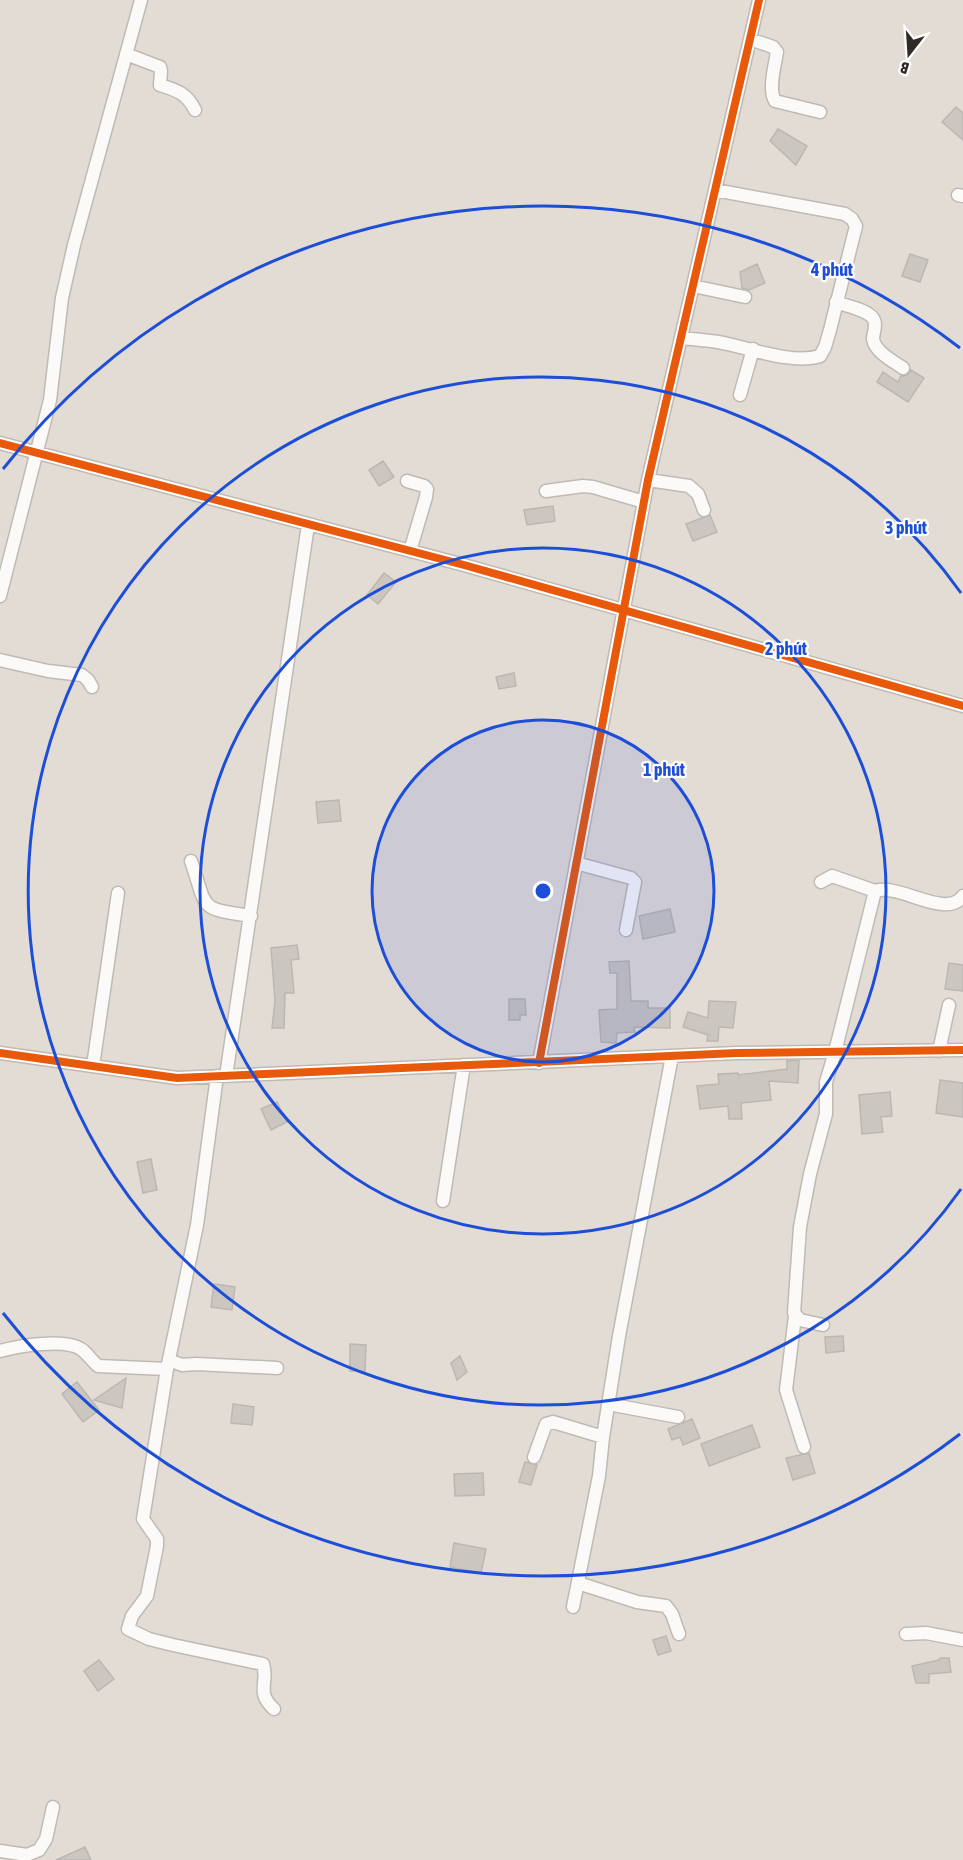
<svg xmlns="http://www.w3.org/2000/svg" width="963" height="1860" font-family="'Asap Condensed',sans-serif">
<rect width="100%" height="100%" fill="#e3dcd5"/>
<!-- building -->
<path fill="#cbc6c0" stroke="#bbb7b1" stroke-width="1.5" d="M 956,107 L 963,113 L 963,140 L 942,122 Z
M 778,129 L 807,146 L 796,165 L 770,141 Z
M 910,254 L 928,260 L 920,282 L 902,276 Z
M 757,264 L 765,283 L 749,290 L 742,288 L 740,272 Z
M 911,370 L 924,378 L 908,402 L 877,382 L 883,372 L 898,382 L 901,376 L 907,375 Z
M 383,461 L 394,477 L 379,486 L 369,470 Z
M 553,506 L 555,521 L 527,525 L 524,510 Z
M 710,515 L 717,532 L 693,541 L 686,524 Z
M 384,573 L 396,582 L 378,604 L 367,595 Z
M 514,673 L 516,686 L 499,689 L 496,677 Z
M 339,800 L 341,821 L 318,823 L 316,802 Z
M 670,909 L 675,932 L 643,939 L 639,916 Z
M 297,945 L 299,959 L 291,960 L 294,993 L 285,993 L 284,1028 L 272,1028 L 275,1001 L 271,948 Z
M 629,961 L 631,1001 L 648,1001 L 648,1008 L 670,1008 L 670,1028 L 634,1027 L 635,1032 L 617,1033 L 616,1043 L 601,1042 L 599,1010 L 617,1009 L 617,973 L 610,973 L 609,962 Z
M 949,963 L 963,965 L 963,991 L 945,989 Z
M 509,999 L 525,999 L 526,1015 L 520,1015 L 520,1020 L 509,1020 Z
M 709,1001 L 736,1002 L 733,1028 L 719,1027 L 718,1041 L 707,1041 L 708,1035 L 683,1027 L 688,1012 L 708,1018 Z
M 799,1060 L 798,1083 L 769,1081 L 771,1100 L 741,1103 L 742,1119 L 729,1119 L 728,1106 L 700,1109 L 697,1086 L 719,1084 L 718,1074 L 738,1073 L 738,1075 L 787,1069 L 787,1061 Z
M 940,1080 L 963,1083 L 963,1117 L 936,1113 Z
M 890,1092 L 892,1116 L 881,1117 L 883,1132 L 862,1134 L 859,1095 Z
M 277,1102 L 287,1122 L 271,1130 L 261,1109 Z
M 151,1159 L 157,1190 L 143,1193 L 137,1162 Z
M 214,1284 L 235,1287 L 232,1310 L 211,1307 Z
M 843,1336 L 844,1351 L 826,1353 L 825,1337 Z
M 350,1344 L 366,1345 L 365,1371 L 350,1371 Z
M 460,1356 L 467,1372 L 457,1380 L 451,1363 Z
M 126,1378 L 122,1408 L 94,1400 Z
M 77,1382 L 99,1410 L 83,1422 L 62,1394 Z
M 233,1404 L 254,1407 L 252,1425 L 231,1423 Z
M 692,1419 L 700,1438 L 683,1445 L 680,1437 L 672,1440 L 668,1429 Z
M 752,1425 L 760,1447 L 709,1466 L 701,1444 Z
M 809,1453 L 815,1473 L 793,1480 L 786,1458 Z
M 525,1462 L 537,1465 L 531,1485 L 519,1482 Z
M 483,1473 L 484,1495 L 455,1496 L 454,1474 Z
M 454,1543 L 486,1549 L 481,1573 L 450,1567 Z
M 666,1636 L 671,1651 L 658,1655 L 653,1640 Z
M 940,1658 L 949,1658 L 951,1672 L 929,1674 L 929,1683 L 916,1683 L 912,1666 L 939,1660 Z
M 99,1660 L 114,1679 L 98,1691 L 84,1671 Z
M 85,1847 L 91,1860 L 56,1860 Z"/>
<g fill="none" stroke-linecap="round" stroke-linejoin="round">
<!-- minor casing -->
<g stroke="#c0bab4" stroke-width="15">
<path id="minor" d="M 750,39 L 773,47 L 777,52 C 775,65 768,89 775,101 L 820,112
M 126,54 L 160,67 L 161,71 L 160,85 C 176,90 187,93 195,110
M 958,195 L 963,196
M 693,286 L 745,297
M 836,302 C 846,306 870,310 874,320 C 877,326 873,333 873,339 C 875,352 893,361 903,368
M 681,338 C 693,339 706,340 718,342 C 748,347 791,365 820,356 L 825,347 L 830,330 L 856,226 L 852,219 L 845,214 L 715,190
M 740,395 L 753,349
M 0,443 L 464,565 L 963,706
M 648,480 L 689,486 L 698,494 L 704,510
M 407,481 L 424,486 L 427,489 L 426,497 L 410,551
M 546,491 L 583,486 L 593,487 L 644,502
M 0,596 L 50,400 L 62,298 L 74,245 L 141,0
M 0,660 L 48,671 L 82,675 L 88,680 L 92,687
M 191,861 C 208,910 197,908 251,916
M 576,863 L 631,878 L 635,882 L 626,930
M 821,882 L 832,876 L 875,891
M 939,1051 L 949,1005
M 0,1053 L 177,1078 L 737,1053 L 963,1050
M 539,1063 L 648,480 L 759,0
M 93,1066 L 118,893
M 217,1076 L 197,1225 L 167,1369 L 143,1519 L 157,1539 L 157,1546 L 147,1596 L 132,1616 L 128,1629 L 149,1639 L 173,1645 L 263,1664 C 269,1683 255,1692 274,1709
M 226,1076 L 308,525
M 443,1201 L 464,1065
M 795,1316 L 786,1390 L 804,1447
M 823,1325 L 800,1320 L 794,1313 L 800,1227 L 810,1174 L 826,1114 L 826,1082 L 835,1052 L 875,891 C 900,883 946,920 963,896
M 0,1351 C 18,1346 65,1338 81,1349 C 87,1353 92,1361 98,1366 L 167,1369
M 169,1360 L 182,1365 L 196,1364 L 277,1368
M 608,1404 L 678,1417
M 534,1457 L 546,1424 L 553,1422 L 603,1437
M 578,1583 L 637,1602 L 666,1606 L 672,1614 L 679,1634
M 573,1607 L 599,1476 L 603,1437 L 619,1336 L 672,1056
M 906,1634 L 926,1633 L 963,1640
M 0,1851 L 27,1855 L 39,1850 L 46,1839 L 53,1807"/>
</g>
<!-- minor -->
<use href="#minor" stroke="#fbfaf9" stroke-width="12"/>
<!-- cycleway casing -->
<g stroke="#fff" stroke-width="11">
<path id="cycleway" d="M 0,443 L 464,565 L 963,706
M 0,1053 L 177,1078 L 737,1053 L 963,1050
M 539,1063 L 648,480 L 759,0"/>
</g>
<!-- cycleway -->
<use href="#cycleway" stroke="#e8590c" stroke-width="8"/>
</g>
<!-- distance rings -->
<circle cx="543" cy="891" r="171" fill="#1d4ed8" fill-opacity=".12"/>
<g fill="none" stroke="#1d4ed8" stroke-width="3">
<circle cx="543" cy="891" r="171"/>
<circle cx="543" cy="891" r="343"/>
<path d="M961 1189A514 514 0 1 1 961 593"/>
<path d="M960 1434A685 685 0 0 1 3 1313M3 469A685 685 0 0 1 960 348"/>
</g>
<circle cx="543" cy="891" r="9" fill="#1d4ed8" stroke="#fff" stroke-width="3"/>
<g font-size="18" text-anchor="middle" font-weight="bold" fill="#1d4ed8" stroke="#fff" stroke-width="4.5" stroke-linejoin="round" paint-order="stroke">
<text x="832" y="276">4 phút</text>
<text x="906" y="534">3 phút</text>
<text x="786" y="655">2 phút</text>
<text x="664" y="776">1 phút</text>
</g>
<!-- north arrow -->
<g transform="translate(909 54) rotate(197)" stroke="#ffffff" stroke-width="4.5" paint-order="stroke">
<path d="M0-4.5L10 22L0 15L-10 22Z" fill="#302b26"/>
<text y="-9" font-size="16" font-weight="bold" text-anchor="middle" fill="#302b26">B</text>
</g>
</svg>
